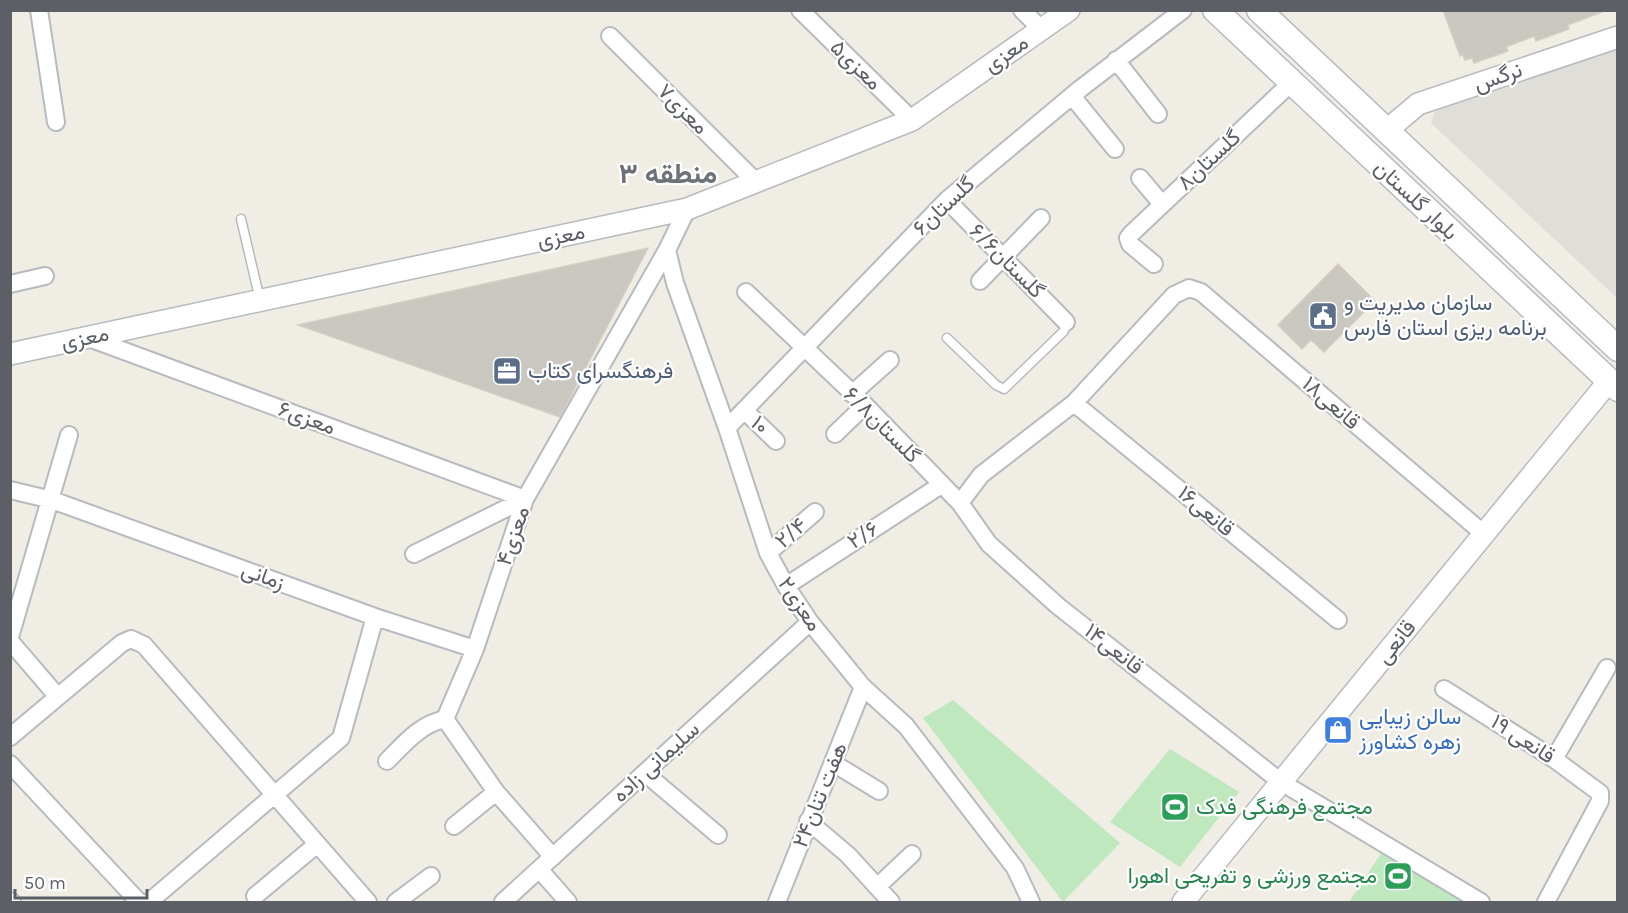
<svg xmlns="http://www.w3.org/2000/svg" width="1628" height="913" font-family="Karla,Vazirmatn,sans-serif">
<rect width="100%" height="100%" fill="#efede4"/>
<!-- industrial -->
<path fill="#e0ded8" d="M 1617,46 L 1617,298 L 1431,123 L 1435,112 L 1452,103 Z"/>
<!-- green -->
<path fill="#c0e8bf" d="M 953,700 L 1120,843 L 1063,902 L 923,718 Z
M 1170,749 L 1239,792 L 1180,867 L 1110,822 Z
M 1384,849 L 1474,902 L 1349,902 Z"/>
<!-- building -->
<path fill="#cac7c1" stroke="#d5cec2" stroke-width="1.5" d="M 1443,10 L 1602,10 L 1602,12 L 1568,25 L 1569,29 L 1536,41 L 1534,36 L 1506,47 L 1508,51 L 1474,63 L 1472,58 L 1465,60 L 1463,55 L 1460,56 Z
M 648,248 L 560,417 L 298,325 Z
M 1338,264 L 1375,301 L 1324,352 L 1311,340 L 1302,349 L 1278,325 Z"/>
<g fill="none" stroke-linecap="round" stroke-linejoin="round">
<!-- service casing -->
<g stroke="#b7babf" stroke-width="11">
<path id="service" d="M 241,219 L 260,300
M 947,338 L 996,385 L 1004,389 L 1064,331 L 1066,322"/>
</g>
<!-- minor casing -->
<g stroke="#b7babf" stroke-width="20">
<path id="minor" d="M 39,10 L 56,122
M 800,10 L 912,120
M 1022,10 L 1041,29
M 610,36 L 756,182
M 1116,60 L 1158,114
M 1072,96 L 1115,149
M 1140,178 L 1162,204
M 947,200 L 1066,322
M 667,250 L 675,283 L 727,428 L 768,553 L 786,586 L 810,622 L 863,687 L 906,726 L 1015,868 L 1031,902
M 1154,264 L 1130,244 L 1128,238 L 1131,234 L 1291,83
M 980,281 L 1041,218
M 10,284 L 45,276
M 746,292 L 865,405 L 960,503 L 989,544 L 1058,606 L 1281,782 L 1481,902
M 89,338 L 525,499
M 852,394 L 890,360
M 1074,403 L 1338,620
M 744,410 L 776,441
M 727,428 L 947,200 L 1080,89 L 1183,10
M 835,434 L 865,405
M 10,490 L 52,500 L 375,617 L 475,649
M 960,503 L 981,475 L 1074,403 L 1174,295 L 1189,288 L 1201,292 L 1484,534
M 768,553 L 815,512
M 414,554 L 525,499
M 786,586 L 941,485
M 10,637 L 69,435
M 10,641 L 58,697
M 1444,689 L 1554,759 L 1600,793 L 1600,801 L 1546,902
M 10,737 L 122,643 L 131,639 L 144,645 L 368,902
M 1554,759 L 1607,668
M 387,761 C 404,744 420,724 445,719
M 833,763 L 879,791
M 10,764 L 139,902
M 645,773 L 718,835
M 808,821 L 848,855 L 891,902
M 454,826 L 496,792
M 553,857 L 496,792 L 445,719 L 475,649 L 525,499 L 667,250 L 687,209
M 539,869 L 568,902
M 877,887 L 912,854
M 255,896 L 316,845
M 10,901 L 12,902
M 149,902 L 341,738 L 375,617
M 396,902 L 431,876
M 503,902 L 810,622
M 777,902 L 863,687"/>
</g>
<!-- tertiary casing -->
<g stroke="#b7babf" stroke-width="24">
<path id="tertiary" d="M 1386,131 L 1418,104 L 1618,37
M 10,354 L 687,209 L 912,120 L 1069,10
M 1183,902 L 1609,381"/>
</g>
<!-- secondary casing -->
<g stroke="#b7bbc1" stroke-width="27">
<path id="secondary" d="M 1215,10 L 1618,389
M 1259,10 L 1618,349"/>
</g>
<!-- service -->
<use href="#service" stroke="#fff" stroke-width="8"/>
<!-- minor -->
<use href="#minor" stroke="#fff" stroke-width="16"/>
<!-- tertiary -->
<use href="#tertiary" stroke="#fff" stroke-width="21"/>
<!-- secondary -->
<use href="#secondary" stroke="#fff" stroke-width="24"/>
</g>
<!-- icons -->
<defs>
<g id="civic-square" transform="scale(1.5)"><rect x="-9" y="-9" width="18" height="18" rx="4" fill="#5c6f8a" stroke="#fff"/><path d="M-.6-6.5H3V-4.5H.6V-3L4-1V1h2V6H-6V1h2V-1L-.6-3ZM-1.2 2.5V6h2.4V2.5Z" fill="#fff"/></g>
<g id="office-square" transform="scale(1.5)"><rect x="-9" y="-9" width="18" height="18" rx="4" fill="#5c6f8a" stroke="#fff"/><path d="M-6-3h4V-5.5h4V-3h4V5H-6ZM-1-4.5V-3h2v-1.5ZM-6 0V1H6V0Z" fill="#fff"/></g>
<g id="shop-square" transform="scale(1.5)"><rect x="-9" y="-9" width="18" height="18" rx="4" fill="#3f7fe0" stroke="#fff"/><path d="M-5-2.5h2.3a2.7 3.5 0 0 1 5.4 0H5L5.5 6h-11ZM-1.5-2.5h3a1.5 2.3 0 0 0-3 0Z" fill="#fff"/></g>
<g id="stadium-square" transform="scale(1.5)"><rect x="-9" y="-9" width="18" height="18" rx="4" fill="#2e9e5b" stroke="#fff"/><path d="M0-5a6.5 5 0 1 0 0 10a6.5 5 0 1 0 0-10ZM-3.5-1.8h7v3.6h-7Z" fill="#fff"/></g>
</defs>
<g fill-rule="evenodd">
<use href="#civic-square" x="1323" y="316"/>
<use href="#office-square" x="507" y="371"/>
<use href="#shop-square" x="1338" y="730"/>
<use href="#stadium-square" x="1175" y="807"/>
<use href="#stadium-square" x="1398" y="876"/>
</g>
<g text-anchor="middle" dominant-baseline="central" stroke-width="4.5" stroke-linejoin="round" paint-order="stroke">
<!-- street labels -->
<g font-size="22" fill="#5c6066" stroke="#fff">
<text transform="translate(1006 54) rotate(-35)">معزی</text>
<text transform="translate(856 65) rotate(44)">۵معزی</text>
<text transform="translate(1498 77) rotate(-19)">نرگس</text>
<text transform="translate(683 109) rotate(45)">۷معزی</text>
<text transform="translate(1209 160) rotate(-43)">گلستان۸</text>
<text transform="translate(1416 200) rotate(43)">بلوار گلستان</text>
<text transform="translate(944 206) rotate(-43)">گلستان۶</text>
<text transform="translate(561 236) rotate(-12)">معزی</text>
<text transform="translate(1007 261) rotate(45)">۶/۶گلستان</text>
<text transform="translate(85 338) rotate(-12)">معزی</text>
<text transform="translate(1331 403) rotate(41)">۱۸قانعی</text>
<text transform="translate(307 418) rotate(20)">۶معزی</text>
<text transform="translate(760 425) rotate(43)">۱۰</text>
<text transform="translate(882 425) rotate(45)">۶/۸گلستان</text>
<text transform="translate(1206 511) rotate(40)">۱۶قانعی</text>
<text transform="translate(791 533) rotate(-41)">۲/۴</text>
<text transform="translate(863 535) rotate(-33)">۲/۶</text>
<text transform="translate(513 536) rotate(-71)">۴معزی</text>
<text transform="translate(263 576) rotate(20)">زمانی</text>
<text transform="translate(800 604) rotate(56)">۲معزی</text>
<text transform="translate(1396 642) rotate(-51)">قانعی</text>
<text transform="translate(1114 649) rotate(38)">۱۴قانعی</text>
<text transform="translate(1523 739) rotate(33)">قانعی ۱۹</text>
<text transform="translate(656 762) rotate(-42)">سلیمانی زاده</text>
<text transform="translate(820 795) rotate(-68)">هفت تنان۲۴</text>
</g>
<!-- service labels -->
<g font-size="22" fill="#4e5e75" stroke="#fff" text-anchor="start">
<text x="1344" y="303">سازمان مدیریت و<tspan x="1344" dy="25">برنامه ریزی استان فارس</tspan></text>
<text x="528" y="371">فرهنگسرای کتاب</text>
</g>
<!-- shop labels -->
<g font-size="22" fill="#366cbe" stroke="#fff" text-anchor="start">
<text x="1359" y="717">سالن زیبایی<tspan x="1359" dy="25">زهره کشاورز</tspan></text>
</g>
<!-- leisure labels -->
<g font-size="22" fill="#27864d" stroke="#fff" text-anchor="start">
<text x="1196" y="807">مجتمع فرهنگی فدک</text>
<text x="1377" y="876" text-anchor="end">مجتمع ورزشی و تفریحی اهورا</text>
</g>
<!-- district labels -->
<g font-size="28" font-weight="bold" fill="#6d7278" stroke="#fff">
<text x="668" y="173">منطقه ۳</text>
</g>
</g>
<!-- border -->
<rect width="1628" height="913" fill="none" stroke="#5c6066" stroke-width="24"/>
<!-- scale -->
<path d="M15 889v9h132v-9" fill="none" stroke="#5c6066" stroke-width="3"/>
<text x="24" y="889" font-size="18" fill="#5c6066" stroke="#ffffff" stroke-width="4.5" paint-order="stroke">50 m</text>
</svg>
